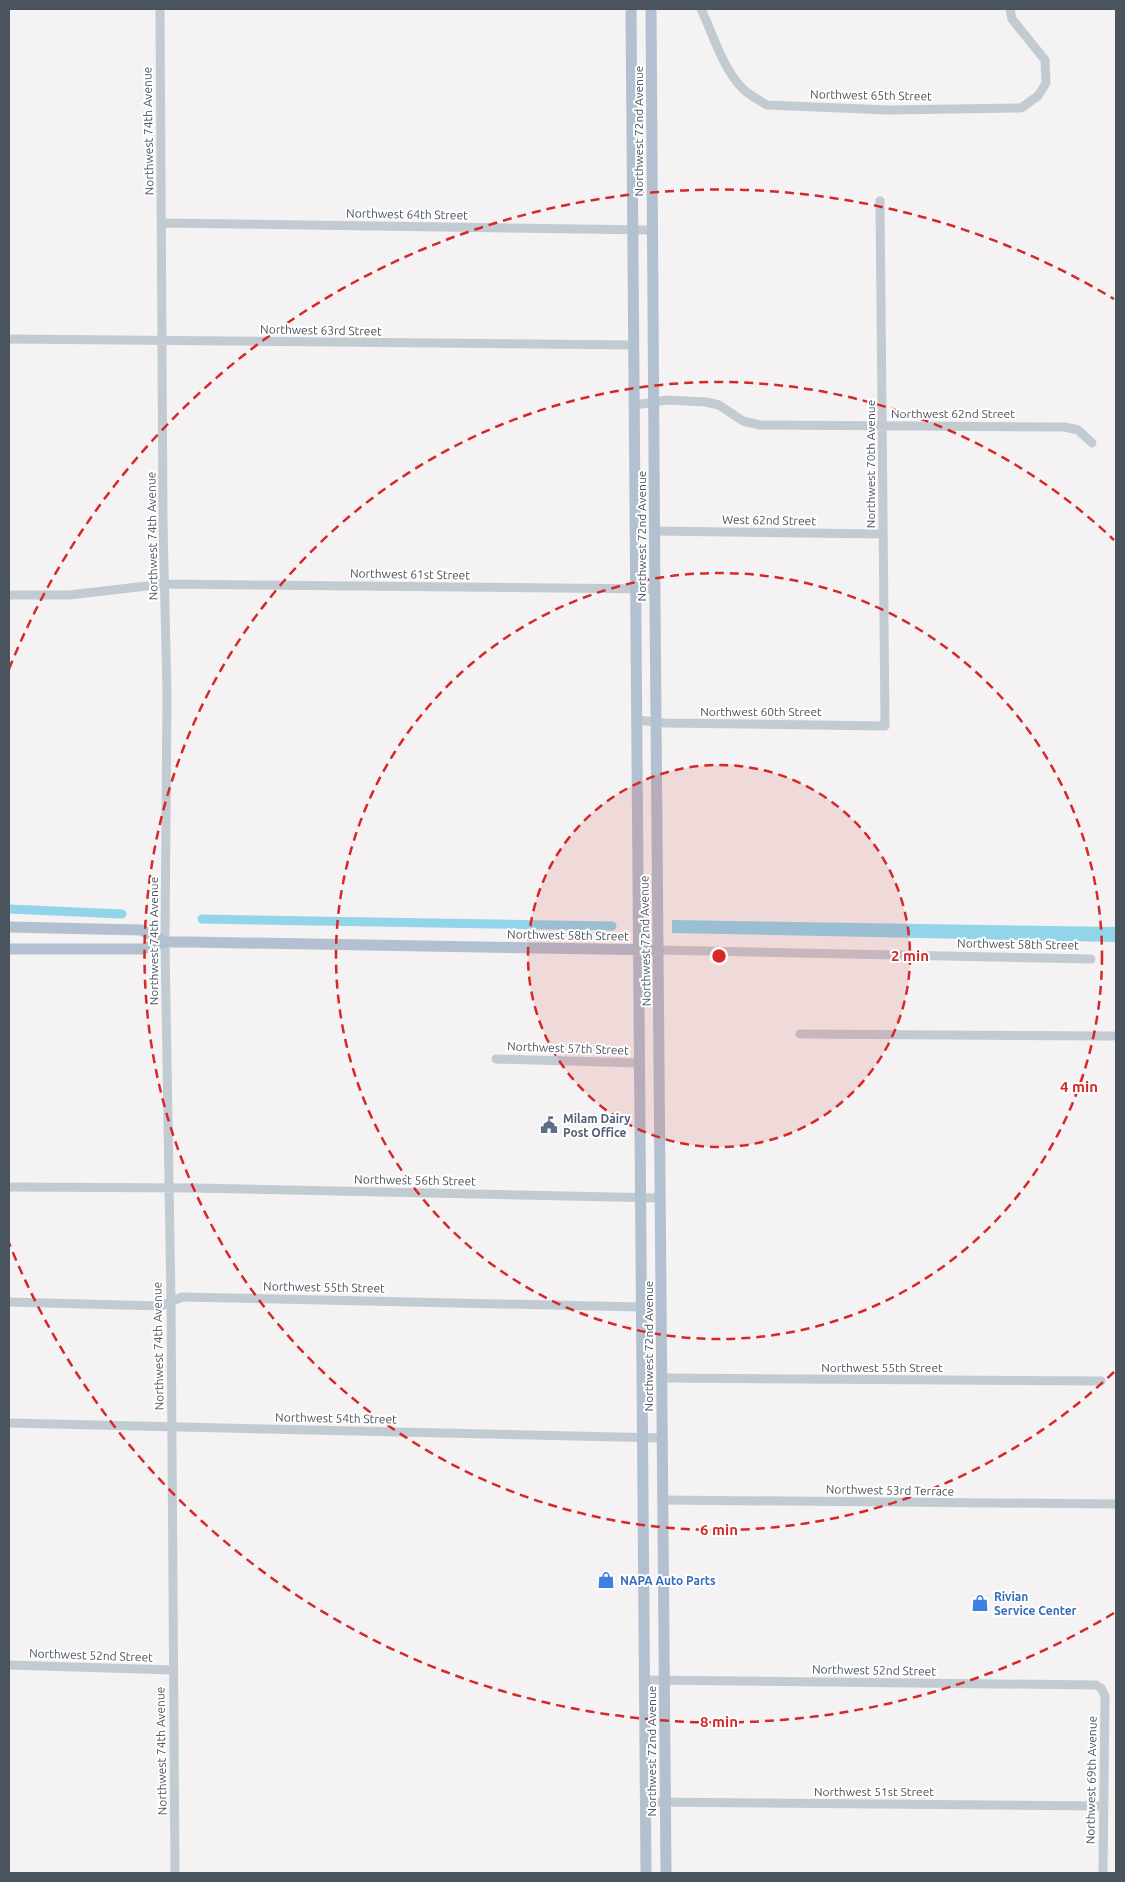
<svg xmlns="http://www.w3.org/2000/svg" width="1125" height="1882" font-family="Ubuntu,sans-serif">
<rect width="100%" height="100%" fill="#f4f2f2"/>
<!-- water -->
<path fill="#92d4ea" d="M 672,920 L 1116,927 L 1116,942 L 672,933 Z"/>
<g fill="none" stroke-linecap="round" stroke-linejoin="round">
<!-- canal -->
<path stroke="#92d4ea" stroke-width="9" d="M 9,909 L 122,914
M 202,919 L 612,926"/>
<!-- minor -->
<path stroke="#c3cbd2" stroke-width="9" d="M 160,9 L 163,523 L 167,693 L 165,942 L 171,1301 L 175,1873
M 701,9 C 713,34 722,67 742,88 C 749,95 758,100 767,105 L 888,110 L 1021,108 L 1038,96 L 1046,83 L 1045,60 L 1012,19 L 1010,9
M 162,223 L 652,230
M 9,339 L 634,345
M 635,405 L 667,400 L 706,402 L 719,405 L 743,421 L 760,425 L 1065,427 L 1078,430 L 1092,443
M 654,531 L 883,534
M 9,595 L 69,595 L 164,584 L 655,589
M 637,720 L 665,723 L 885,726 L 880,201
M 659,950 L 1091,959
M 800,1034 L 1113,1036
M 496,1059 L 639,1063
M 9,1187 L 195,1188 L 660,1198
M 9,1302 L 161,1306 L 182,1297 L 641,1307
M 662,1378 L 1101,1381
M 9,1423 L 662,1438
M 663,1500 L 1116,1504
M 9,1665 L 173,1670
M 645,1680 L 1096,1685 L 1101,1688 L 1105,1696 L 1103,1873
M 645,1802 L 1103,1806"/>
<!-- major -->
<path stroke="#b3c0cf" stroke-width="11" d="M 631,9 L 646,1873
M 651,9 L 655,603 L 666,1873
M 9,927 L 141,930 L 165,942
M 9,949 L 142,949 L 165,942 L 190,942 L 659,950"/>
</g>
<!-- distance rings -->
<circle cx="719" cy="956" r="191" fill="#d62828" fill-opacity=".12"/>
<g fill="none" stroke="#d62828" stroke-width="2.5" stroke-dasharray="9 6">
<circle cx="719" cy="956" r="191"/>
<circle cx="719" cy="956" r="383"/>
<path d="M1114 1372A574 574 0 1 1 1114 540"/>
<path d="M1114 1613A766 766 0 0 1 9 1243M9 669A766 766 0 0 1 1114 299"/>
</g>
<!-- icons -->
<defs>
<g id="civic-bare" transform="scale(1.35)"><path d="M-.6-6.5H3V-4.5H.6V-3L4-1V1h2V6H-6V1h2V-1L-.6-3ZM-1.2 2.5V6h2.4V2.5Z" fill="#5c6f8a" stroke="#fff" stroke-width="2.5" paint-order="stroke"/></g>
<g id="shop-bare" transform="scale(1.35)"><path d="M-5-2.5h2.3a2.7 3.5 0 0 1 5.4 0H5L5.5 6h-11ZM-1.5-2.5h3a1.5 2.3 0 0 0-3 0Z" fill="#3f7fe0" stroke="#fff" stroke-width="2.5" paint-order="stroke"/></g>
</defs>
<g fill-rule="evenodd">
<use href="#civic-bare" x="549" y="1125"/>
<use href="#shop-bare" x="606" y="1580"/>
<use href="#shop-bare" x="980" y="1603"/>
</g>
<g text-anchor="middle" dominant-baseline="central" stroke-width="4" stroke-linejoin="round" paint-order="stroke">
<!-- street labels -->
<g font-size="12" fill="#4a545e" stroke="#fff">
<text transform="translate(871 95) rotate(1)">Northwest 65th Street</text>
<text transform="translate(148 131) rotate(-91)">Northwest 74th Avenue</text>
<text transform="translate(638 131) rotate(-90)">Northwest 72nd Avenue</text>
<text transform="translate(407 214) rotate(1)">Northwest 64th Street</text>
<text transform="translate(321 330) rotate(1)">Northwest 63rd Street</text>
<text x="953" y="413">Northwest 62nd Street</text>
<text transform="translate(870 464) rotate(-90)">Northwest 70th Avenue</text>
<text transform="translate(769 520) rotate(1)">West 62nd Street</text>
<text transform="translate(152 536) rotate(-91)">Northwest 74th Avenue</text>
<text transform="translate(641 536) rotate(-90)">Northwest 72nd Avenue</text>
<text transform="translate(410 574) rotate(1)">Northwest 61st Street</text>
<text x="761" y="711">Northwest 60th Street</text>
<text transform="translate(568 935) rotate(1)">Northwest 58th Street</text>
<text transform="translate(153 941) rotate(-90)">Northwest 74th Avenue</text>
<text transform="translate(645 941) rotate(-91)">Northwest 72nd Avenue</text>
<text transform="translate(1018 944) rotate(1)">Northwest 58th Street</text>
<text transform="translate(568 1048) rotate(2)">Northwest 57th Street</text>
<text transform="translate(415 1180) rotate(1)">Northwest 56th Street</text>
<text transform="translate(324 1287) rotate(1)">Northwest 55th Street</text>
<text transform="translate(158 1346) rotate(-91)">Northwest 74th Avenue</text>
<text transform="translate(648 1346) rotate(-90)">Northwest 72nd Avenue</text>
<text x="882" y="1367">Northwest 55th Street</text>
<text transform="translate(336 1418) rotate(1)">Northwest 54th Street</text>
<text transform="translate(890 1490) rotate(1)">Northwest 53rd Terrace</text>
<text transform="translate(91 1655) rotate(2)">Northwest 52nd Street</text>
<text transform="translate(874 1670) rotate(1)">Northwest 52nd Street</text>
<text transform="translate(161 1751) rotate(-91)">Northwest 74th Avenue</text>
<text transform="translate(651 1751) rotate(-90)">Northwest 72nd Avenue</text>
<text transform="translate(1091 1780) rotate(-89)">Northwest 69th Avenue</text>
<text x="874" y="1791">Northwest 51st Street</text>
</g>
<!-- service labels -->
<g font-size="12" font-weight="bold" fill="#4e5e75" stroke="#fff" text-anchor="start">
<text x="563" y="1118">Milam Dairy<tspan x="563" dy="14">Post Office</tspan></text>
</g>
<!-- shop labels -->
<g font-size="12" font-weight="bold" fill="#366cbe" stroke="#fff" text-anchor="start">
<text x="620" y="1580">NAPA Auto Parts</text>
<text x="994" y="1596">Rivian<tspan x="994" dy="14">Service Center</tspan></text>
</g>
</g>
<circle cx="719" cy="956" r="8" fill="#d62828" stroke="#fff" stroke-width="2.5"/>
<g font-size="15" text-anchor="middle" font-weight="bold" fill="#d62828" stroke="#fff" stroke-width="4" stroke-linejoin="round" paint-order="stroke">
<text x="910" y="961">2 min</text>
<text x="1079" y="1092">4 min</text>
<text x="719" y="1535">6 min</text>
<text x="719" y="1727">8 min</text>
</g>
<!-- border -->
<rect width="1125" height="1882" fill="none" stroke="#4a545e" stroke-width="20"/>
</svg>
